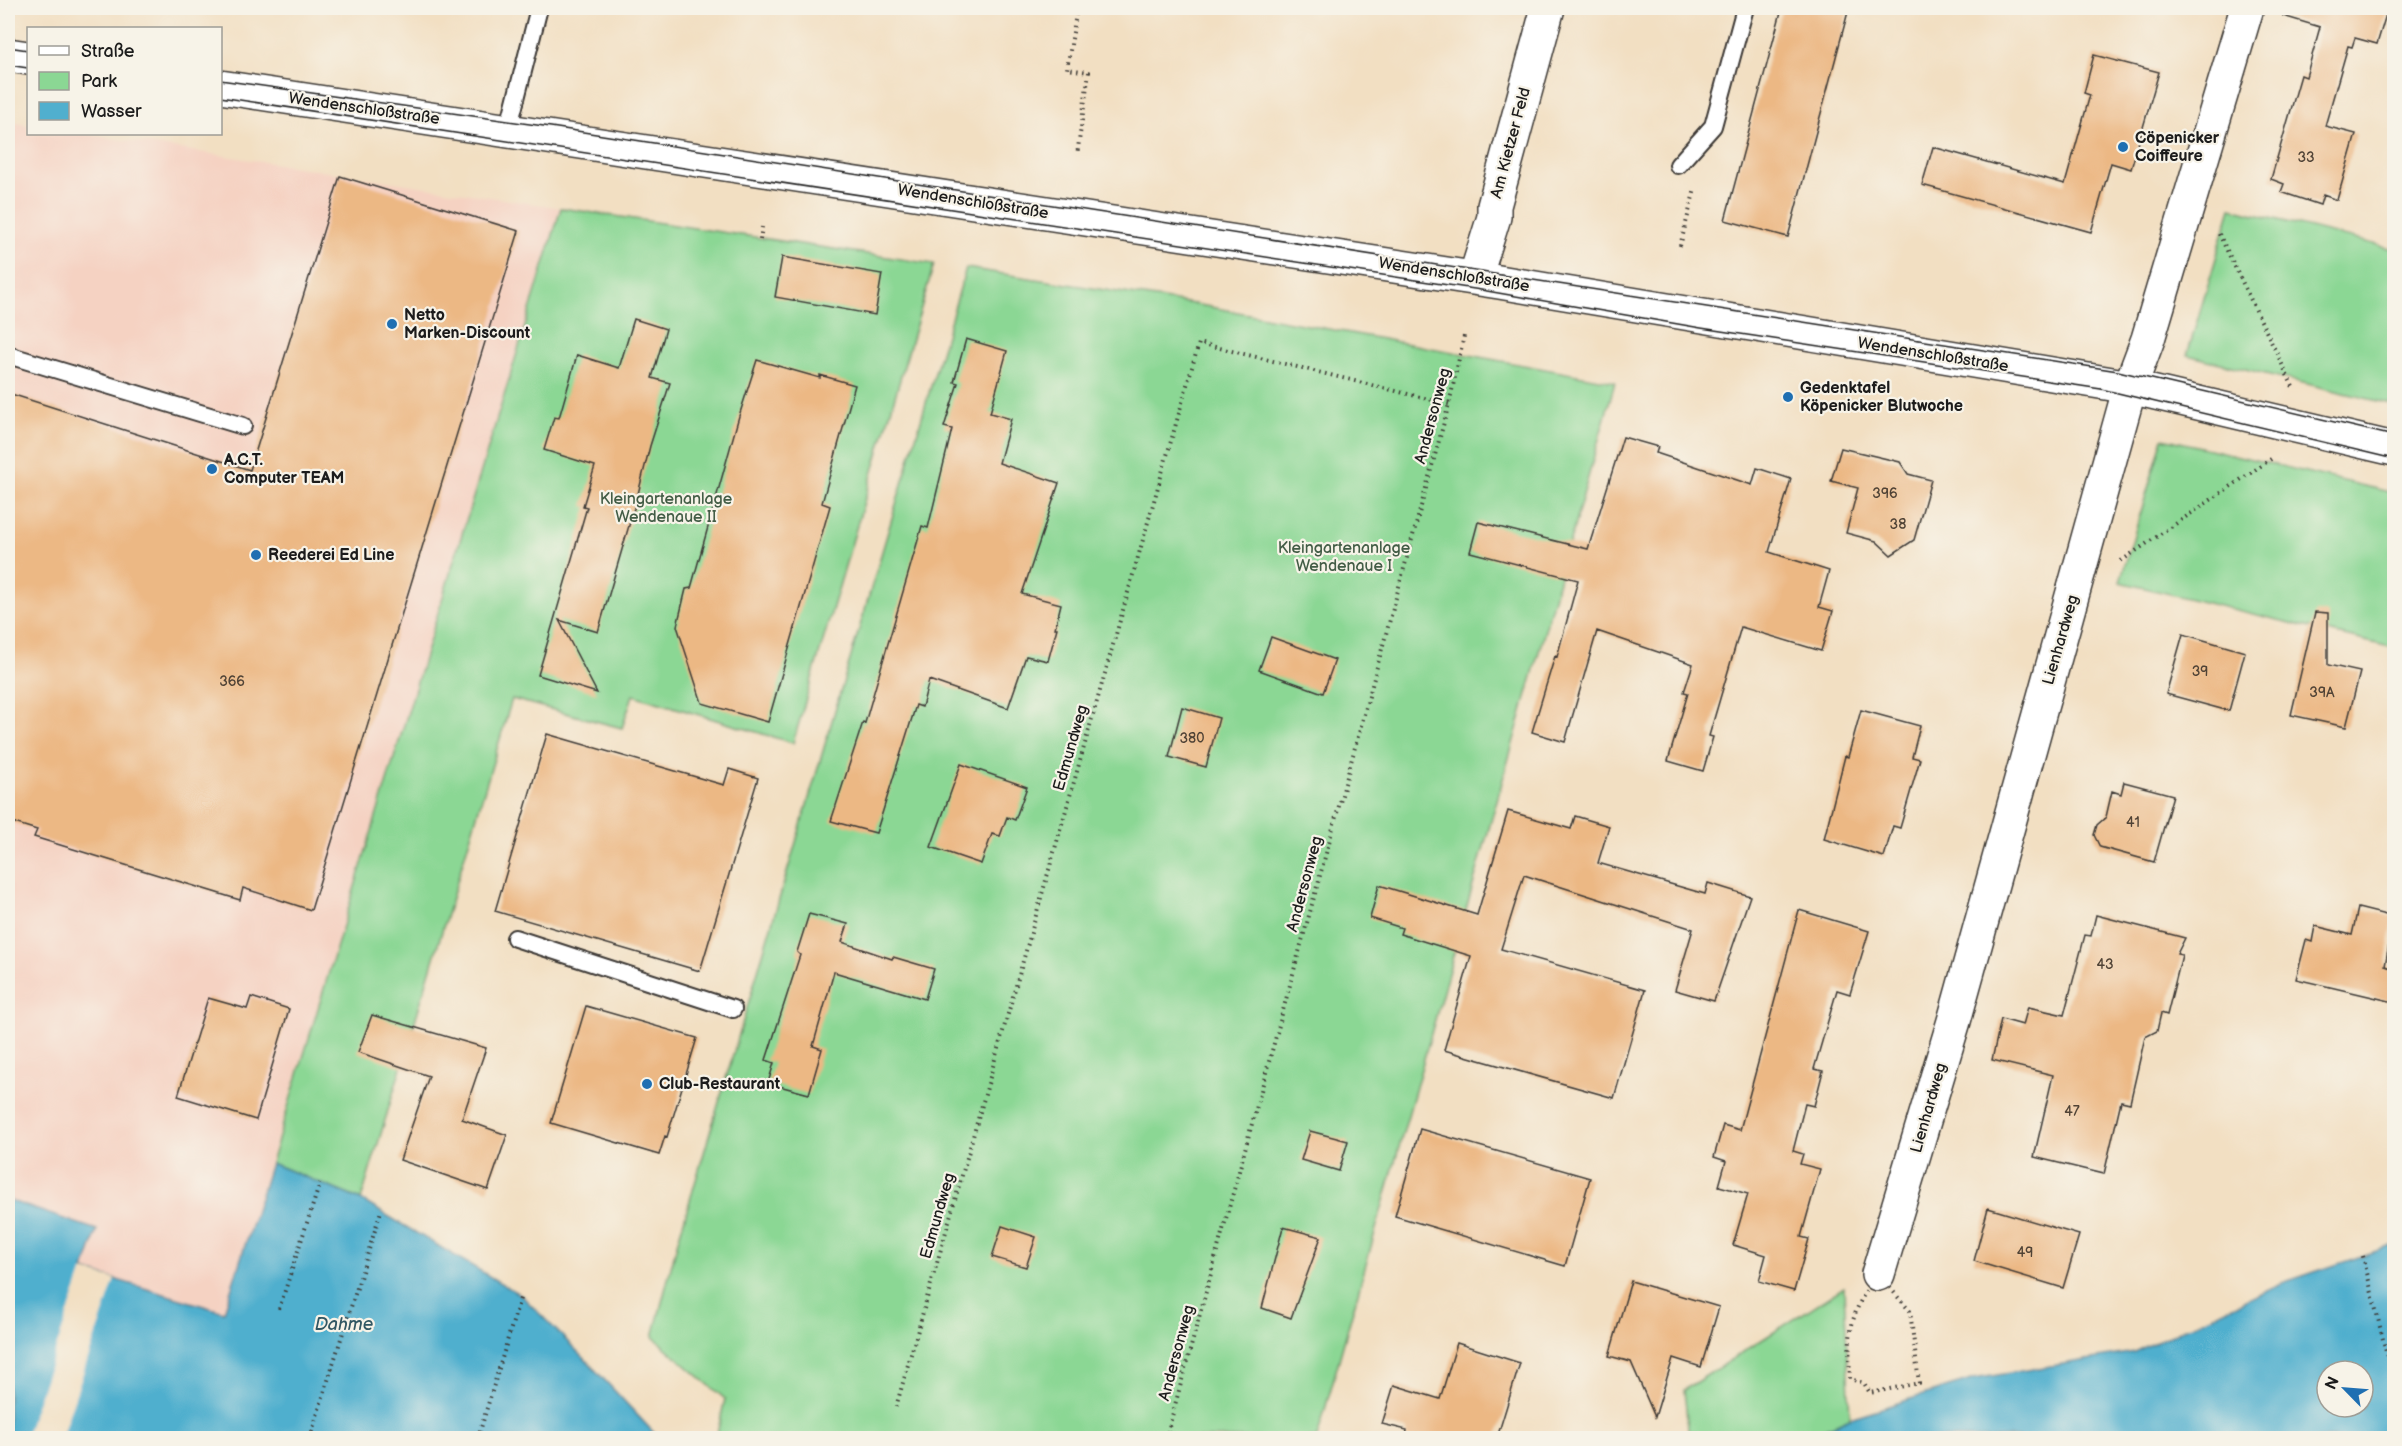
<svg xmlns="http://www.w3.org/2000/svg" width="2402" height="1446" font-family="'Balsamiq Sans',sans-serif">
<rect width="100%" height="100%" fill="#f7f3e8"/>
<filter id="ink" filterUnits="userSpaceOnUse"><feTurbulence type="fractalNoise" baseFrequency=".0167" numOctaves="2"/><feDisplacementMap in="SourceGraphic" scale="12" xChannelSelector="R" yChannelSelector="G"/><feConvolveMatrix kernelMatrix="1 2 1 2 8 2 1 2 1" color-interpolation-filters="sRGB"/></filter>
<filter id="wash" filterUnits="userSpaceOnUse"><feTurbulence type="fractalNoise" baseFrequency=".008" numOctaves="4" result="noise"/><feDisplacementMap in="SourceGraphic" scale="24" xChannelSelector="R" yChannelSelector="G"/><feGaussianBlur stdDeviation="1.35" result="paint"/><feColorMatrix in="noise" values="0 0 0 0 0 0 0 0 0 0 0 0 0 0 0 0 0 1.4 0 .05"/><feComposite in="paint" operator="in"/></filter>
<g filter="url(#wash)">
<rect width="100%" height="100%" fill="#f2dfc2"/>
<!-- built -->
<path fill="#f5d2c2" d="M 8,122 L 28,125 L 28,134 L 83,134 L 561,208 L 224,1312 L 83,1270 L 96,1230 L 8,1200 Z"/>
<!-- green -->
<path fill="#8bd794" stroke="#547a58" stroke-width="1.5" d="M 561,208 L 934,264 L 793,743 L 633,695 L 622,728 L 512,699 L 361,1200 L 271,1163 Z
M 2231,208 L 2394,249 L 2394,405 L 2187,355 Z
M 966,268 L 1194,304 L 1615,382 L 1317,1438 L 716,1438 L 725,1399 L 653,1337 L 677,1244 Z
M 2163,438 L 2394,493 L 2394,648 L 2120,582 Z
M 1844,1287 L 1850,1418 L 1805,1438 L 1689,1438 L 1684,1390 Z"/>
<!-- water -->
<path fill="#50afce" stroke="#366675" stroke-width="1.5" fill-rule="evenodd" d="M 271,1163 L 361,1200 L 521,1295 L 585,1359 L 654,1433 L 656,1438 L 8,1438 L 8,1200 L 97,1230 L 84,1270 L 224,1312 Z
M 2394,1245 L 2394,1438 L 1805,1438 L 1850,1418 L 1974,1379 L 2134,1352 L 2282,1283 ZM 2327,1371 L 2363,1371 L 2363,1407 L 2327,1407 Z"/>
<!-- pier -->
<path fill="#f2dfc2" d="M 83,1270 L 115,1279 L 61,1438 L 25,1438 Z"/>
<g id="blocks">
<!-- building -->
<path fill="#ecb884" d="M 1782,8 L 1849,8 L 1788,237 L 1725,220 Z
M 2284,8 L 2388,8 L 2377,44 L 2355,38 L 2352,47 L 2348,46 L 2325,126 L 2356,134 L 2337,200 L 2323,195 L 2320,205 L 2281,192 L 2284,184 L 2271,179 L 2301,75 L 2306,77 L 2320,27 L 2283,16 Z
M 2094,55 L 2159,72 L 2131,169 L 2111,163 L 2091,232 L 1922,185 L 1933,147 L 2065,184 L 2090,95 L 2084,93 Z
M 340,176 L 519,231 L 311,910 L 243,888 L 240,900 L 34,837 L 37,830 L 8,821 L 8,393 L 250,470 Z
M 782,257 L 882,274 L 875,315 L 775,297 Z
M 634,319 L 666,329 L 652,378 L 670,383 L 650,446 L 637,498 L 598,632 L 559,620 L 597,693 L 538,675 L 587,507 L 583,506 L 595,466 L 544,450 L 554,417 L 559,418 L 577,355 L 619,368 Z
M 966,339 L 1007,351 L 990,413 L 1011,419 L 999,463 L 1059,483 L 1022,594 L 1061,604 L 1055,628 L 1057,628 L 1048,661 L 1026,656 L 1008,708 L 929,680 L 922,707 L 916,705 L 876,833 L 831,821 L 863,722 L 865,723 L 922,526 L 928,528 L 952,429 L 944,427 L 958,383 L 954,382 Z
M 757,360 L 820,378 L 820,375 L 855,385 L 822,503 L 830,506 L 768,722 L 702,703 L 677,626 L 686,589 L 691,588 L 739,416 Z
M 1623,437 L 1658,447 L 1656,453 L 1752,485 L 1757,468 L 1791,479 L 1769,552 L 1829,571 L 1819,607 L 1833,611 L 1821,651 L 1741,627 L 1709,736 L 1713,737 L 1703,771 L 1668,761 L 1688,693 L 1684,692 L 1693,664 L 1597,631 L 1565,742 L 1532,732 L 1555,656 L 1557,657 L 1578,580 L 1470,552 L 1478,522 L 1588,549 Z
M 1841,448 L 1900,462 L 1908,474 L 1931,480 L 1914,540 L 1891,555 L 1876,541 L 1846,533 L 1858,488 L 1831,481 Z
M 2315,612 L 2328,613 L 2328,665 L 2360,672 L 2346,727 L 2291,715 Z
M 2183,634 L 2245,652 L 2229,711 L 2166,694 Z
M 1271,637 L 1335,660 L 1323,693 L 1259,670 Z
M 1182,707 L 1219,718 L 1206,767 L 1169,757 Z
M 1861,710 L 1920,726 L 1912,757 L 1920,759 L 1900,828 L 1893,826 L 1884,857 L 1824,839 L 1845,756 L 1848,757 Z
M 547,734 L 724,785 L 729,769 L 758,778 L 700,971 L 495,911 Z
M 961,764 L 1027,787 L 1015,820 L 1007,817 L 1000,836 L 992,834 L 981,864 L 931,847 Z
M 2124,782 L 2173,795 L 2154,862 L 2100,847 L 2094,835 L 2097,825 L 2106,817 L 2112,791 L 2121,794 Z
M 1508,811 L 1571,829 L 1575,816 L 1609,826 L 1598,863 L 1705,894 L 1708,883 L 1750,896 L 1714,1001 L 1675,990 L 1693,929 L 1524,875 L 1501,949 L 1645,990 L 1614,1098 L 1444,1050 L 1471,956 L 1400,934 L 1402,928 L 1370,918 L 1379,885 L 1477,915 Z
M 2358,908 L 2394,917 L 2385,966 L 2394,969 L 2394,1002 L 2296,979 L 2306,940 L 2312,942 L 2315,926 L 2352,935 Z
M 1799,910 L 1869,931 L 1850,994 L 1837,990 L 1814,1069 L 1823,1071 L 1814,1106 L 1805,1104 L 1793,1151 L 1803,1154 L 1800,1164 L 1820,1169 L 1801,1237 L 1809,1239 L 1794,1291 L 1759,1281 L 1766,1255 L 1733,1245 L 1748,1194 L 1719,1186 L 1726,1161 L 1714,1157 L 1723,1125 L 1740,1130 Z
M 809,914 L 848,924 L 842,942 L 892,959 L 893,957 L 934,969 L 925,999 L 834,972 L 813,1046 L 822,1049 L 809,1094 L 768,1083 L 774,1063 L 766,1060 L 800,955 L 797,952 Z
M 2096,915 L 2185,938 L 2177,954 L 2182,955 L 2167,1015 L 2161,1013 L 2157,1031 L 2145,1037 L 2130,1103 L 2121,1101 L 2104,1174 L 2034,1157 L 2053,1075 L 1992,1060 L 2001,1019 L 2023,1025 L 2028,1007 L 2064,1015 L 2085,935 L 2091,936 Z
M 251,997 L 289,1009 L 256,1120 L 178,1096 L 208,998 L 247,1009 Z
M 586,1006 L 697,1038 L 667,1137 L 665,1136 L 659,1155 L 551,1123 Z
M 372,1015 L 486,1048 L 462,1119 L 507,1135 L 488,1190 L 400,1160 L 429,1076 L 358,1052 Z
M 1420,1129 L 1590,1178 L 1565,1266 L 1395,1216 Z
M 1310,1131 L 1348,1141 L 1339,1171 L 1301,1160 Z
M 1988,1208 L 2079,1235 L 2063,1288 L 1974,1261 Z
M 1002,1226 L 1036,1237 L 1026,1267 L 992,1257 Z
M 1283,1227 L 1321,1237 L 1291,1318 L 1262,1308 Z
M 1631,1281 L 1719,1307 L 1701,1367 L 1673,1358 L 1655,1417 L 1631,1362 L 1609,1356 Z
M 1457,1343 L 1520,1363 L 1497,1438 L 1406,1438 L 1407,1430 L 1382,1424 L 1394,1385 L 1440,1399 Z"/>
</g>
</g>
<g filter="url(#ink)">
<use href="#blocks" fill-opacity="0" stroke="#3c3935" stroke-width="1.5"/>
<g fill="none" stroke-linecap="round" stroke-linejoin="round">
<!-- lane casing -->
<g stroke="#3c3935" stroke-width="20">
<path id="lane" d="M 508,130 L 539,8
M 1678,165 L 1713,126 L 1745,8
M 8,355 L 243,426
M 515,938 L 733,1009"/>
</g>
<!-- street casing -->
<g stroke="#3c3935" stroke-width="36">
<path id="street" d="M 8,55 L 28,58
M 220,87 L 1499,282 L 2130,387 L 2394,449
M 1475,278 L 1494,217 L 1494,206 L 1548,8
M 1878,1274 L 1954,1021 L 2130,387 L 2148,339 L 2247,8"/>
</g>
<!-- path -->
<path stroke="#3c3935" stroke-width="4" stroke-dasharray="1.5 4.5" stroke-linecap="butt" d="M 1077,8 L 1067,69 L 1089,72 L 1077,155
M 2219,234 L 2293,387
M 760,240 L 762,227
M 1680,246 L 1695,189
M 2121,561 L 2271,459
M 2363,1256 L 2387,1356
M 1878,1274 L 1910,1311 L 1919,1383 L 1870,1393 L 1864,1383 L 1850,1379 C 1848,1333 1849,1312 1878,1274 Z
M 279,1309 L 320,1183
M 896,1407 L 1199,343 L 1449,404
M 310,1438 L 381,1211
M 478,1438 L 521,1295
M 652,1438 L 654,1433
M 1166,1438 L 1449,404 L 1464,336"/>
<!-- lane -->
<use href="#lane" stroke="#fff" stroke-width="16"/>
<!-- street -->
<use href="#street" stroke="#fff" stroke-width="33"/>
<!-- tram -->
<path stroke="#1c1c1c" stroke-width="1.5" d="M 8,47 L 28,50
M 8,65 L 28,68
M 220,80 L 551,127 L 2118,371 L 2394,436
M 220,97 L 1481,290 L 1701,328 L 2101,389 L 2394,459"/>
</g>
</g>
<!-- markers -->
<g fill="#1f6fb2" stroke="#f7f3e8" stroke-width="2">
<circle cx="2123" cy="147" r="6"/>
<circle cx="392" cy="324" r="6"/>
<circle cx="1788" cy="397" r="6"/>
<circle cx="212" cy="469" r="6"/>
<circle cx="256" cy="555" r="6"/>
<circle cx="647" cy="1084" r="6"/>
</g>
<g text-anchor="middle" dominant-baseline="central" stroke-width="4.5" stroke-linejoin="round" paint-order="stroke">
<!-- number labels -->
<g font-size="14" fill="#504336">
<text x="2306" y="157">33</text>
<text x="1885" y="493">396</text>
<text x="1898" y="524">38</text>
<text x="2200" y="671">39</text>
<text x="232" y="681">366</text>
<text x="2322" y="692">39A</text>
<text x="1192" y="738">380</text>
<text x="2133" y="822">41</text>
<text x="2105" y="964">43</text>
<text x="2072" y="1111">47</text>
<text x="2025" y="1252">49</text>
</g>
<!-- street labels -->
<g font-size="16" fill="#1c1c1c" stroke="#f7f3e8">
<text transform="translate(364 109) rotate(8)">Wendenschloßstraße</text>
<text transform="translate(1511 143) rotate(-75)">Am Kietzer Feld</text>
<text transform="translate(973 202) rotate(9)">Wendenschloßstraße</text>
<text transform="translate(1454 275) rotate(9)">Wendenschloßstraße</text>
<text transform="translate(1933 355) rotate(9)">Wendenschloßstraße</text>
<text transform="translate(1433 416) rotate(-75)">Andersonweg</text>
<text transform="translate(2061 640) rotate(-74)">Lienhardweg</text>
<text transform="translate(1071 748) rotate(-74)">Edmundweg</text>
<text transform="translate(1305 884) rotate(-75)">Andersonweg</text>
<text transform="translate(1929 1108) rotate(-74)">Lienhardweg</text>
<text transform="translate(938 1216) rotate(-74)">Edmundweg</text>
<text transform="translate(1177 1353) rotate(-75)">Andersonweg</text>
</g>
<!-- poi labels -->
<g font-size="16" font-weight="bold" fill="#1c1c1c" stroke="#f7f3e8" text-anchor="start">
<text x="2135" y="138">Cöpenicker<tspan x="2135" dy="18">Coiffeure</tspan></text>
<text x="404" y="315">Netto<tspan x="404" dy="18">Marken-Discount</tspan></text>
<text x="1800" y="388">Gedenktafel<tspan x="1800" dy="18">Köpenicker Blutwoche</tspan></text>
<text x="224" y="460">A.C.T.<tspan x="224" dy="18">Computer TEAM</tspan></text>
<text x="268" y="555">Reederei Ed Line</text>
<text x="659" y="1084">Club-Restaurant</text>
</g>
<!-- park labels -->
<g font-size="16" fill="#435d46" stroke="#f7f3e8">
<text x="666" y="499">Kleingartenanlage<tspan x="666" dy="18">Wendenaue II</tspan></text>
<text x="1344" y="548">Kleingartenanlage<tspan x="1344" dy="18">Wendenaue I</tspan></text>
</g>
<!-- water labels -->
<g font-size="18" font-style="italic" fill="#315763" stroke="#f7f3e8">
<text x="344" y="1324">Dahme</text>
</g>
</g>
<!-- margin -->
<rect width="2402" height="1446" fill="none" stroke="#f7f3e8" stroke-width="30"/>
<!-- legend -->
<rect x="27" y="27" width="195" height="108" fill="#f7f3e8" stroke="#9f9d96" stroke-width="1.5"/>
<rect x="39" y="46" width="30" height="9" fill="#ffffff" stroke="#9f9d96" stroke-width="1.5"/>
<text x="81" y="57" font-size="18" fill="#1c1c1c">Straße</text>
<rect x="39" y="72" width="30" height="18" fill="#8bd794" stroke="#9f9d96" stroke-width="1.5"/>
<text x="81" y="87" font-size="18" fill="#1c1c1c">Park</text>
<rect x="39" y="102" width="30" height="18" fill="#50afce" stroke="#9f9d96" stroke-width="1.5"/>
<text x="81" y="117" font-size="18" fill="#1c1c1c">Wasser</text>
<!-- north arrow -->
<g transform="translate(2345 1389) rotate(295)"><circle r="28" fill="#f7f3e8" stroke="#9f9d96" stroke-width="1.5"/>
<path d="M0-4.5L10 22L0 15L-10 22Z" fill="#1f6fb2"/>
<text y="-9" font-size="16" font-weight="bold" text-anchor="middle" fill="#1c1c1c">N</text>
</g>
</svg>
